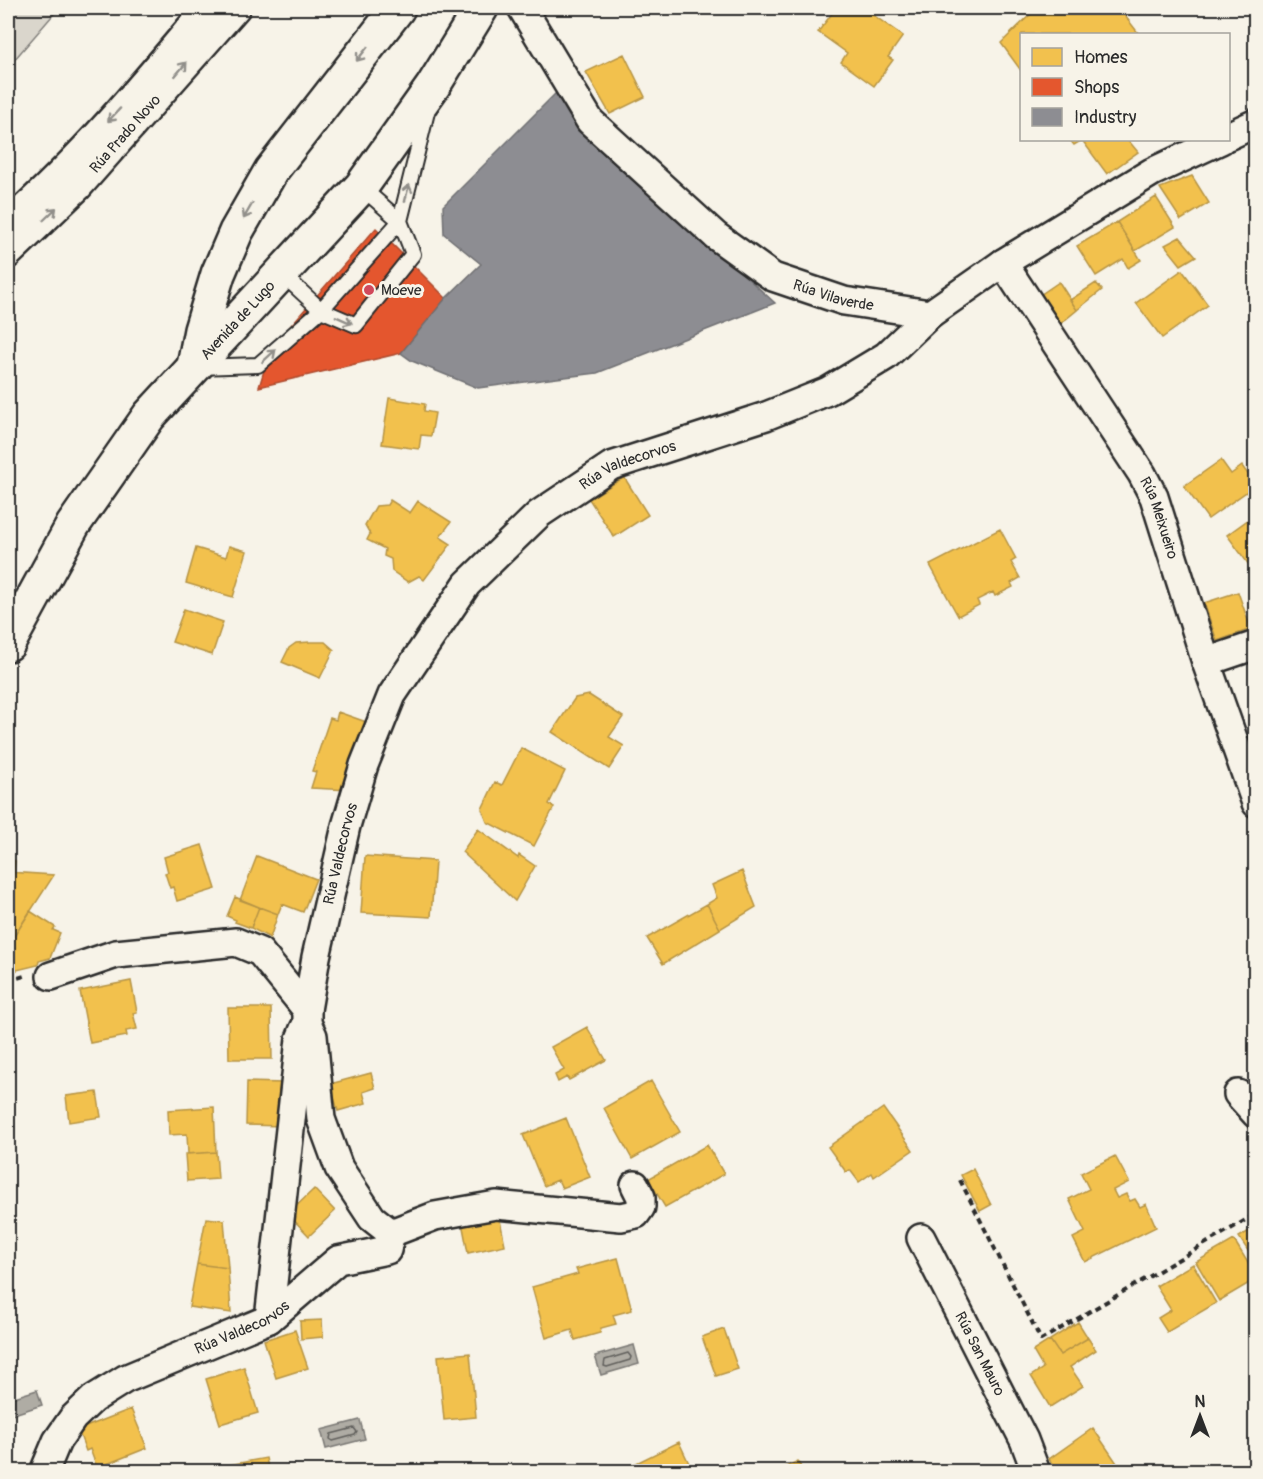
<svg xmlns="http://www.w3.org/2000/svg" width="1263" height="1479" font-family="Pangolin,sans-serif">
<rect width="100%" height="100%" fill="#f7f3e8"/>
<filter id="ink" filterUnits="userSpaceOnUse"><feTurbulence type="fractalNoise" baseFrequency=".0167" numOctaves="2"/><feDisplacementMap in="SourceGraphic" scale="12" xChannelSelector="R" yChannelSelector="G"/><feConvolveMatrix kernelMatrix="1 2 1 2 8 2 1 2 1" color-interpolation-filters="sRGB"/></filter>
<g filter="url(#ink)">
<!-- green -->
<path fill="#dad6cc" stroke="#82807c" stroke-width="1.5" d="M 8,8 L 59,8 L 8,67 Z"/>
<!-- water -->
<path fill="#afaca4" stroke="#7a7874" stroke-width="1.5" d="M 634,1345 L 639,1364 L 601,1375 L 595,1356 Z
M 37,1390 L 42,1405 L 11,1415 L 8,1399 Z
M 360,1420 L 365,1439 L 326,1449 L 321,1430 Z"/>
<!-- homes -->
<path fill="#f2c14e" stroke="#b69444" stroke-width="1.5" d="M 836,8 L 863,8 L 903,36 L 888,57 L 893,60 L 874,86 L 841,62 L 847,53 L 818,32 Z
M 1037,8 L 1119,8 L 1139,34 L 1022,34 L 1022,72 L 1001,43 Z
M 624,54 L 645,97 L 610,114 L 586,72 Z
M 1070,140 L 1128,140 L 1138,152 L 1107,174 L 1082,140 L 1074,145 Z
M 1192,176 L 1209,203 L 1181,220 L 1160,188 Z
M 1156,197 L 1175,227 L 1135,251 L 1117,222 Z
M 1117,222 L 1141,260 L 1128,268 L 1123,259 L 1096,276 L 1077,246 Z
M 1180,237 L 1196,256 L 1181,265 L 1165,245 Z
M 1182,270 L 1208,305 L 1162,338 L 1136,303 Z
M 1059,282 L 1077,310 L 1059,325 L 1040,295 Z
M 1096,283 L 1102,290 L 1077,310 L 1070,300 Z
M 389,398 L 425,404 L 424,411 L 435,413 L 431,436 L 421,435 L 419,449 L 382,444 Z
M 1221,460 L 1231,474 L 1242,466 L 1256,485 L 1208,519 L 1184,486 Z
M 624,477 L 648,515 L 614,537 L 589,499 Z
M 390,500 L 410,513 L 418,501 L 451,522 L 440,537 L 451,544 L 424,580 L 419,576 L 408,582 L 392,571 L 391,559 L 384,556 L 385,549 L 367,540 L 370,534 L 365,525 L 376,506 L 387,505 Z
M 1256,514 L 1256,566 L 1252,569 L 1227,535 Z
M 1000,529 L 1016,559 L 1011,562 L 1020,578 L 1011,583 L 1013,587 L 995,596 L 993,592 L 977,600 L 979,605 L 958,616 L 930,565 Z
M 229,546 L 247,551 L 233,597 L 186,583 L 196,548 L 226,557 Z
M 1238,592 L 1251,629 L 1217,641 L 1204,603 Z
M 184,609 L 223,622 L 212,655 L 172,642 Z
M 310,642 L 325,642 L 334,650 L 320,678 L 282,662 L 289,648 L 296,643 Z
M 589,695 L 623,717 L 609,737 L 624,746 L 609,769 L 552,732 L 575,698 Z
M 338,712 L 372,724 L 350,790 L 311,788 L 316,772 L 312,771 L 330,718 L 336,720 Z
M 521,748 L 565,771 L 549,804 L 554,807 L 534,846 L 487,822 L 482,809 L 495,782 L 502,785 Z
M 478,829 L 518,858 L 519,855 L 535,866 L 515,901 L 462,852 Z
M 202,845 L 216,889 L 177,901 L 173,887 L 170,888 L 165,873 L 168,872 L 164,857 Z
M 257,856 L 316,879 L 303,912 L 282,904 L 278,914 L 240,900 Z
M 365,856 L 435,861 L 431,917 L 361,913 Z
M 8,857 L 15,861 L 14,872 L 8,872 Z
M 742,871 L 756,907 L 720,929 L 707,904 L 717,898 L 712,885 Z
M 8,872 L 54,875 L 8,946 Z
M 235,897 L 259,907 L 251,928 L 235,922 L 236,920 L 227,916 Z
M 707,904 L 720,929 L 663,964 L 647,938 Z
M 259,907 L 278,914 L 270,938 L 251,928 Z
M 30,911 L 55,927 L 53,930 L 60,933 L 50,958 L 39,961 L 38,965 L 13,971 L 8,968 L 8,946 Z
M 131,981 L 137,1012 L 133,1013 L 137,1029 L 126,1031 L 127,1036 L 90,1043 L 80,991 Z
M 228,1008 L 271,1008 L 272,1059 L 229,1059 Z
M 587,1027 L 606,1060 L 569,1080 L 567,1077 L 558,1082 L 555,1075 L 564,1070 L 551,1047 Z
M 371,1073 L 375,1088 L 363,1092 L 366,1103 L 338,1111 L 330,1084 Z
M 651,1081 L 680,1132 L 632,1159 L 604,1108 Z
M 247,1082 L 283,1083 L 282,1126 L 246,1125 Z
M 97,1092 L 101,1117 L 69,1122 L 66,1096 Z
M 214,1107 L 216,1152 L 188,1154 L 187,1134 L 169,1135 L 168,1110 Z
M 883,1108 L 913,1150 L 874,1177 L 872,1173 L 859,1182 L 850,1170 L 846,1172 L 828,1147 Z
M 566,1118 L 590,1177 L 562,1188 L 558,1180 L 544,1186 L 523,1135 Z
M 707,1145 L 724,1174 L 665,1207 L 648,1179 Z
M 216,1152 L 218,1179 L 187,1181 L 185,1154 Z
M 1115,1156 L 1129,1182 L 1113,1190 L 1117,1198 L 1126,1194 L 1130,1201 L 1135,1199 L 1140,1207 L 1146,1204 L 1156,1227 L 1085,1262 L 1073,1238 L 1085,1232 L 1069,1199 L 1089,1189 L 1081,1173 Z
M 973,1169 L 991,1205 L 980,1211 L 961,1175 Z
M 314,1189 L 335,1211 L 309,1236 L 288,1214 Z
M 498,1210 L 505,1245 L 468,1253 L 461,1217 Z
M 206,1218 L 224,1220 L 228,1268 L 197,1264 Z
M 1256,1227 L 1256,1263 L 1239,1237 Z
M 1234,1240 L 1256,1276 L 1256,1279 L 1219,1301 L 1196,1262 Z
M 618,1258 L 632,1310 L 613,1315 L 616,1324 L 601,1328 L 600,1333 L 575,1340 L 572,1330 L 546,1338 L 532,1287 L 578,1274 L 576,1269 Z
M 197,1264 L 228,1268 L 231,1313 L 189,1307 Z
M 1193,1264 L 1216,1303 L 1167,1332 L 1158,1318 L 1171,1310 L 1156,1286 Z
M 322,1320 L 323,1337 L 301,1339 L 300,1321 Z
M 1078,1322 L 1088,1338 L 1060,1355 L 1050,1340 Z
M 724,1329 L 738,1369 L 716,1376 L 702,1337 Z
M 295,1330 L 308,1368 L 276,1378 L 264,1340 Z
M 1088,1338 L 1096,1350 L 1070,1367 L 1083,1386 L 1050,1407 L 1031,1376 L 1043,1368 L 1033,1351 L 1050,1340 L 1060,1355 Z
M 470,1353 L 476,1417 L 444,1420 L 438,1356 Z
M 244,1367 L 258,1413 L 220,1424 L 206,1379 Z
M 131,1409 L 147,1448 L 97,1468 L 90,1449 L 86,1451 L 78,1430 Z
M 1093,1428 L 1123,1472 L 1057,1472 L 1049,1459 Z
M 679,1442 L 693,1472 L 626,1472 L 624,1469 Z
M 266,1458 L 269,1472 L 219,1472 L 218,1467 Z
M 798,1461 L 803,1472 L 776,1472 Z"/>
<!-- shops -->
<path fill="#e4572e" stroke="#ac4a2d" stroke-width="1.5" d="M 376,228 L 446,298 L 401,353 L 259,387 L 271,348 Z"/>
<!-- industry -->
<path fill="#8d8d92" stroke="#707073" stroke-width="1.5" d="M 557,92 L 578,124 L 775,303 L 597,373 L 478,388 L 412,361 L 401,353 L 446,298 L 481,264 L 444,234 L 443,206 Z"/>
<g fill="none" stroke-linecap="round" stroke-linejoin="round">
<!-- shore -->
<path stroke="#605f5b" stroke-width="1.5" d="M 628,1353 L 631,1357 L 630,1360 L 607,1367 L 604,1366 L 605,1360 Z
M 354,1428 L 357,1432 L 355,1435 L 333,1441 L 330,1439 L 331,1434 Z"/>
<!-- lane casing -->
<g stroke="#2b2b2b" stroke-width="18">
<path id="lane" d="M 281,273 L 321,310 L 356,325 L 413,254 L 400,221 L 361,187
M 199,367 L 258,365 L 321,310 L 400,221 L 427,112"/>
</g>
<!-- street casing -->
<g stroke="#2b2b2b" stroke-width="32">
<g id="street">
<path id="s1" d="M 522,8 L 590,121 L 716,236 L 773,277 L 844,301 L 930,314 L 1003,263 L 1152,172 L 1221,140"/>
<path d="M 1228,136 L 1256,123"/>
<path d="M 8,223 C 81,159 145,82 207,8"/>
<path id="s2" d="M 8,254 L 78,187 L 236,8"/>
<path id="s3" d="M 1003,263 L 1142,474 L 1154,497 L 1206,662 L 1256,803"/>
<path d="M 1206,662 L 1256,645"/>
<path d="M 51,976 L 116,954 L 236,942 L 260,952 L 307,1010"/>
<path d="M 1238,1094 L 1256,1114"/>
<path d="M 391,1233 L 435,1216 L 496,1205 L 621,1217 L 636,1214 L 641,1207 L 641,1197 L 635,1185"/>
<path id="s4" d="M 921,1238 L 1024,1440 L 1036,1472"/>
<path d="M 269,1319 L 300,1039 L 304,1029"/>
<path id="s5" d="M 44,1472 L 57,1441 L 73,1418 L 93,1399 L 125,1379 L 269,1319 L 338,1260 L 387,1250 L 391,1233 L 372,1218 L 339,1168 L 321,1119 L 313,1036 L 307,1023 L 307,1010 L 316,957 L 346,826 L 364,765 L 392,695 L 467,584 L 539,514 L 611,466 L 766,416 L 828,391 L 886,356 L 930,314"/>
</g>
</g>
<!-- highway casing -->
<g stroke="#2b2b2b" stroke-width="38">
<g id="highway">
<path d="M 194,366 L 201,330 L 218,274 L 236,232 L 271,171 L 398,8"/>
<path id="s6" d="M 8,644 L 73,525 L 149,416 L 361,187 L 433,86 L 481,8"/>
</g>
</g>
<!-- path -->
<path stroke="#2b2b2b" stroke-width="4" stroke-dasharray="6 4.5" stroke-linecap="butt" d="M 8,981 L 24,976
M 960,1180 L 1041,1340 L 1256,1214"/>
<!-- lane -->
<use href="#lane" stroke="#f7f3e8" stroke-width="14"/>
<!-- street -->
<use href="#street" stroke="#f7f3e8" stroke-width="27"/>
<!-- highway -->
<use href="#highway" stroke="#f7f3e8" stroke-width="33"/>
</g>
<!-- one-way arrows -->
<defs><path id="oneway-shaft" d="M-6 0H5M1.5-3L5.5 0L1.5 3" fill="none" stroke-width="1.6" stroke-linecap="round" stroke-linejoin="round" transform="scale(1.5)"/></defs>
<g stroke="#918f8a">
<use href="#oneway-shaft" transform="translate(362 54) rotate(128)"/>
<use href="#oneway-shaft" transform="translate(181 69) rotate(-50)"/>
<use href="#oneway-shaft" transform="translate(114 115) rotate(133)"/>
<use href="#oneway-shaft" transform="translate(407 193) rotate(-76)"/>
<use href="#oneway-shaft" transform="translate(248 211) rotate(120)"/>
<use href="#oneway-shaft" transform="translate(50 214) rotate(-44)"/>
<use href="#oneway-shaft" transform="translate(344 320) rotate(24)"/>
<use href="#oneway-shaft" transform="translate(269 356) rotate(-42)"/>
</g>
</g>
<!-- markers -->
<circle fill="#d1495b" stroke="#f7f3e8" stroke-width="2" cx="369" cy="290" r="6"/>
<g text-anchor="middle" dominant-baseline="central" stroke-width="6" stroke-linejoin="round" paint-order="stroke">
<!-- street labels -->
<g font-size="15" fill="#2b2b2b" stroke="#f7f3e8">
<text stroke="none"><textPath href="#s2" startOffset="168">Rúa Prado Novo</textPath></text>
<text stroke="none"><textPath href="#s1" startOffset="436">Rúa Vilaverde</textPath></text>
<text stroke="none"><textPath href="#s6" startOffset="399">Avenida de Lugo</textPath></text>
<text stroke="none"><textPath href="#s5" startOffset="1352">Rúa Valdecorvos</textPath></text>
<text stroke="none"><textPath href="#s3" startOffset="300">Rúa Meixueiro</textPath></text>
<text stroke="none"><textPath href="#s5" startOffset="848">Rúa Valdecorvos</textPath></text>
<text stroke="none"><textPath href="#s5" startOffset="255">Rúa Valdecorvos</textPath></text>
<text stroke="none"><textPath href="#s4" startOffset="130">Rúa San Mauro</textPath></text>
</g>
<!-- poi labels -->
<g font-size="15" fill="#2b2b2b" stroke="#f7f3e8" text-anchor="start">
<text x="381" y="290">Moeve</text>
</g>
</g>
<!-- margin -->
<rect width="1263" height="1479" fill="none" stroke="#f7f3e8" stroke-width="30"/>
<rect x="15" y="15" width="1233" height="1449" fill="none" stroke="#2b2b2b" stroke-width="2" filter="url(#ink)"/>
<!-- legend -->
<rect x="1020" y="33" width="210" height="108" fill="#f7f3e8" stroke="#a5a39c" stroke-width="1.5"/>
<rect x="1032" y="48" width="30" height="18" fill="#f2c14e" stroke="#a5a39c" stroke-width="1.5"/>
<text x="1074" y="63" font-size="18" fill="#2b2b2b">Homes</text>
<rect x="1032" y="78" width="30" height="18" fill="#e4572e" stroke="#a5a39c" stroke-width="1.5"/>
<text x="1074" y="93" font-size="18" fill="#2b2b2b">Shops</text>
<rect x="1032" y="108" width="30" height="18" fill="#8d8d92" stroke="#a5a39c" stroke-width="1.5"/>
<text x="1074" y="123" font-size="18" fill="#2b2b2b">Industry</text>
<!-- north arrow -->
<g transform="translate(1200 1416)" stroke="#f7f3e8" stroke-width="4.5" paint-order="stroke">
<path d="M0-4.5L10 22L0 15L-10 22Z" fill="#2b2b2b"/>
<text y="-9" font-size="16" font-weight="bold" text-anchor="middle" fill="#2b2b2b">N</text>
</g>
</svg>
